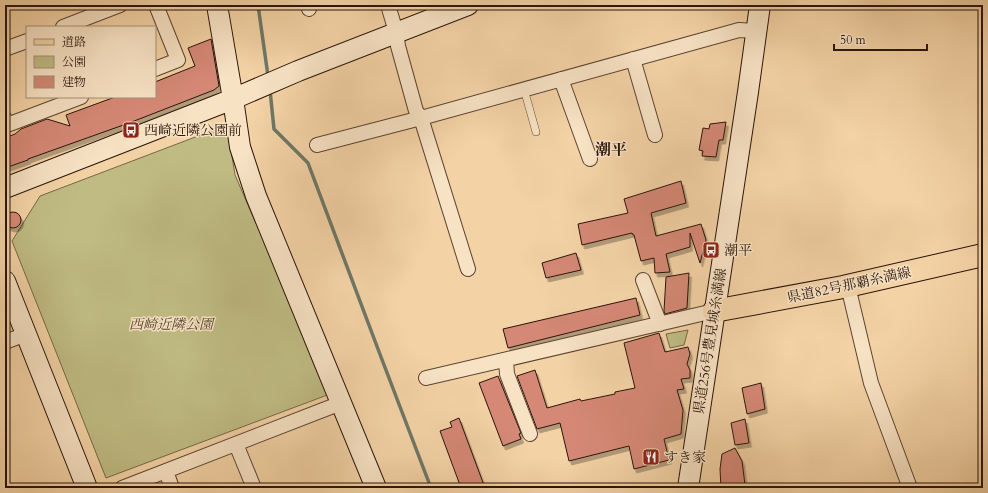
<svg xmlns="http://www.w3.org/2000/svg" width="988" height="493" font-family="Cardo,'Noto Serif JP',serif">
<defs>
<filter id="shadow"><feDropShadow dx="2.5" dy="4" stdDeviation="0" flood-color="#0004"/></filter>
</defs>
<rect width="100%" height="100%" fill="#f3d2a5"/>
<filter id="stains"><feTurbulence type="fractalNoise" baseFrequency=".005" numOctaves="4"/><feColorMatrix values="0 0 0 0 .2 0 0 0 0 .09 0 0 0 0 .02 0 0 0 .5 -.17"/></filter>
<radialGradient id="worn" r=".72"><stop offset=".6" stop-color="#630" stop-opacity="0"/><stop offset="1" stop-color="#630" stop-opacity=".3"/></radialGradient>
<!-- green -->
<path fill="#bfbb83" stroke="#746847" d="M 227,125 L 235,175 L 330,394 L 106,478 L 12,241 L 40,196 Z
M 688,330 L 684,345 L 670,348 L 666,334 Z"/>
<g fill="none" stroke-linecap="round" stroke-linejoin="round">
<!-- stream -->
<path stroke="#6e7767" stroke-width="3.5" d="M 258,5 L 268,76
M 270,90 L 274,129 L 308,163 L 381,357 L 431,488"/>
</g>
<!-- building -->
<path fill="#d58876" stroke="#2a150b" filter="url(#shadow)" d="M 211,39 L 219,86 L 214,90 L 129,123 L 28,159 L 28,160 L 5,168 L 5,138 L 15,134 L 21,129 L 47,119 L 70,126 L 66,115 L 115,97 L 155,97 L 155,82 L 195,66 L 188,48 Z
M 726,122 L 723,140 L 719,140 L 716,157 L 702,156 L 703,151 L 699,150 L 703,128 L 709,129 L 710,124 Z
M 681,181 L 686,203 L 651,213 L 656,236 L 701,224 L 706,240 L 700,263 L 690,233 L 690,247 L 666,254 L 670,272 L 655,273 L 654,258 L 641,261 L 634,235 L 633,235 L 632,233 L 582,245 L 578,224 L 628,213 L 624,199 Z
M5 220a8 8 0 1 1 16 0a8 8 0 1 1-16 0Z
M 576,253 L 581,270 L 546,278 L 542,263 Z
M 689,273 L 687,308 L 665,314 L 664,311 L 666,277 Z
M 636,298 L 640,315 L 508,348 L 503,329 Z
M 659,333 L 665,352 L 688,347 L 690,354 L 687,364 L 690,370 L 690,378 L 681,379 L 684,389 L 677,390 L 683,410 L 681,434 L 664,439 L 669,460 L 634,469 L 629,446 L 569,461 L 560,423 L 537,429 L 517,376 L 535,370 L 547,408 L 580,399 L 581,401 L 615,394 L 615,392 L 635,388 L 624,343 Z
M 498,376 L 521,433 L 519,434 L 521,439 L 503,446 L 479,383 Z
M 761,383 L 765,409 L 747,414 L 742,388 Z
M 459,418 L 485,488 L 461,488 L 440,431 L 452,427 L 450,422 Z
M 745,419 L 749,443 L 735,445 L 731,423 Z
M 735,448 L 742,461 L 745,485 L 735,488 L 721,488 L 720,469 L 722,454 Z"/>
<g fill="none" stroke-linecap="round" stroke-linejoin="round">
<!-- lane casing -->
<g stroke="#5c4432" stroke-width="8">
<path id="lane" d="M 524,89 L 536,132"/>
</g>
<!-- street casing -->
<g stroke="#5c4432" stroke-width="16">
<path id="street" d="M 308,5 L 309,9
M 388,5 L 396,32 L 398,46 L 416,111 L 421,118 L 468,269
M 63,27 L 120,5
M 5,49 L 27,41
M 633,59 L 655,135
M 155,69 L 178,60 L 156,5
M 561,79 L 590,159
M 5,119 L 7,125 L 81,97
M 317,145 L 421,118 L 739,30 L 756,31
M 643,280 L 660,324
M 848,286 L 871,383 L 910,488
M 5,342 L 26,334
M 506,360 L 507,374 L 530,434
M 426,378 L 714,311
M 236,444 L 254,488
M 166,471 L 172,488
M 122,488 L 341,403"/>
</g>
<!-- secondary casing -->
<g stroke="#2a150b" stroke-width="22">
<path id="secondary" d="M 217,5 L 233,99 L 240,147 L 256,196 L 376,488
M 5,188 L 233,99 L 298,71 L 468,5
M 5,281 L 87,488
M 688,488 L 748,92 L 760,5"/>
</g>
<!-- primary casing -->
<g stroke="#2a150b" stroke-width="24">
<path id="primary" d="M 714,311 L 843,287 L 983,255"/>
</g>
<!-- lane -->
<use href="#lane" stroke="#f7e2c4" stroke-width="7"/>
<!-- street -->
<use href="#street" stroke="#f7e2c4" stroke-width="14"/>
<!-- secondary -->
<use href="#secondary" stroke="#f7e2c4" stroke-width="20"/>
<!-- primary -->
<use href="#primary" stroke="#f3d2a5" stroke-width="22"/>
</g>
<!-- icons -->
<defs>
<g id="bus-square" transform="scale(0.9)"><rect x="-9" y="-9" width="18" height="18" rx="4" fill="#8f2418" stroke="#f7e2c4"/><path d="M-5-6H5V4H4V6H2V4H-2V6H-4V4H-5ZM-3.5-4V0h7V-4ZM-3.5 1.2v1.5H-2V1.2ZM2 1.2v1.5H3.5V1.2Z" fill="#fff"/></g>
<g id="restaurant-square" transform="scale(0.9)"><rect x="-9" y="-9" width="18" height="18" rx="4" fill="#8f2418" stroke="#f7e2c4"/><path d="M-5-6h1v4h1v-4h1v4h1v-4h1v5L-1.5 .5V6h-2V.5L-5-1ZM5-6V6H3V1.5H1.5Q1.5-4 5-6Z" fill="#fff"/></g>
</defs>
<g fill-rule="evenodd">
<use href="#bus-square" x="131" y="130"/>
<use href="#bus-square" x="711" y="250"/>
<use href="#restaurant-square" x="651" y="457"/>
</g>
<g text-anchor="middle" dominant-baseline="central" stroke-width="3" stroke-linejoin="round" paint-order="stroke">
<!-- poi labels -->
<g font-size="14" fill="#2a150b" stroke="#f7e2c4" text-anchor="start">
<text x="144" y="130">西崎近隣公園前</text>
<text x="724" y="250">潮平</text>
<text x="664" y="457">すき家</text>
</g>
<!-- street labels -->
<g font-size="14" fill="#2a150b" stroke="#f7e2c4">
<text transform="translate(849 285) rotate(-12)">県道82号那覇糸満線</text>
<text transform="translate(710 341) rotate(-81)">県道256号豊見城糸満線</text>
</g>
<!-- park labels -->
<g font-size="14" font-style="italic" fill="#57472f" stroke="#f7e2c4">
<text x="171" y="324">西崎近隣公園</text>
</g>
<!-- quarter labels -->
<g font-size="16" font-weight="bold" fill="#2a150b" stroke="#f7e2c4">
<text x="611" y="150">潮平</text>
</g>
</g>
<!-- margin -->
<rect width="988" height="493" fill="none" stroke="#f3d2a5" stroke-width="20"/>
<rect x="6" y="6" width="976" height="481" fill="none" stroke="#2a150b" stroke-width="2"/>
<rect x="10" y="10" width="968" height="473" fill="none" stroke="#2a150b"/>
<!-- legend -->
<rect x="26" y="26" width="130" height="72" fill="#f7e2c4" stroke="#a5907a"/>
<rect x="34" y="39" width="20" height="6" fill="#f3d2a5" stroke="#a5907a"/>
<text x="62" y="46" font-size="12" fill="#2a150b">道路</text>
<rect x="34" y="56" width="20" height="12" fill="#bfbb83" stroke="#a5907a"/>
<text x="62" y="66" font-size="12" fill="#2a150b">公園</text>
<rect x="34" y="76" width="20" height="12" fill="#d58876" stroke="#a5907a"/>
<text x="62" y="86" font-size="12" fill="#2a150b">建物</text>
<!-- scale -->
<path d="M834 44v6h93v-6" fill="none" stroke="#2a150b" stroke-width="2"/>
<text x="840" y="44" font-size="12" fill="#2a150b" stroke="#f7e2c4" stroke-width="3" paint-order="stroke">50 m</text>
<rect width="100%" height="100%" filter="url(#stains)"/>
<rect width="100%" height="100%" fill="url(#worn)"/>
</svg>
